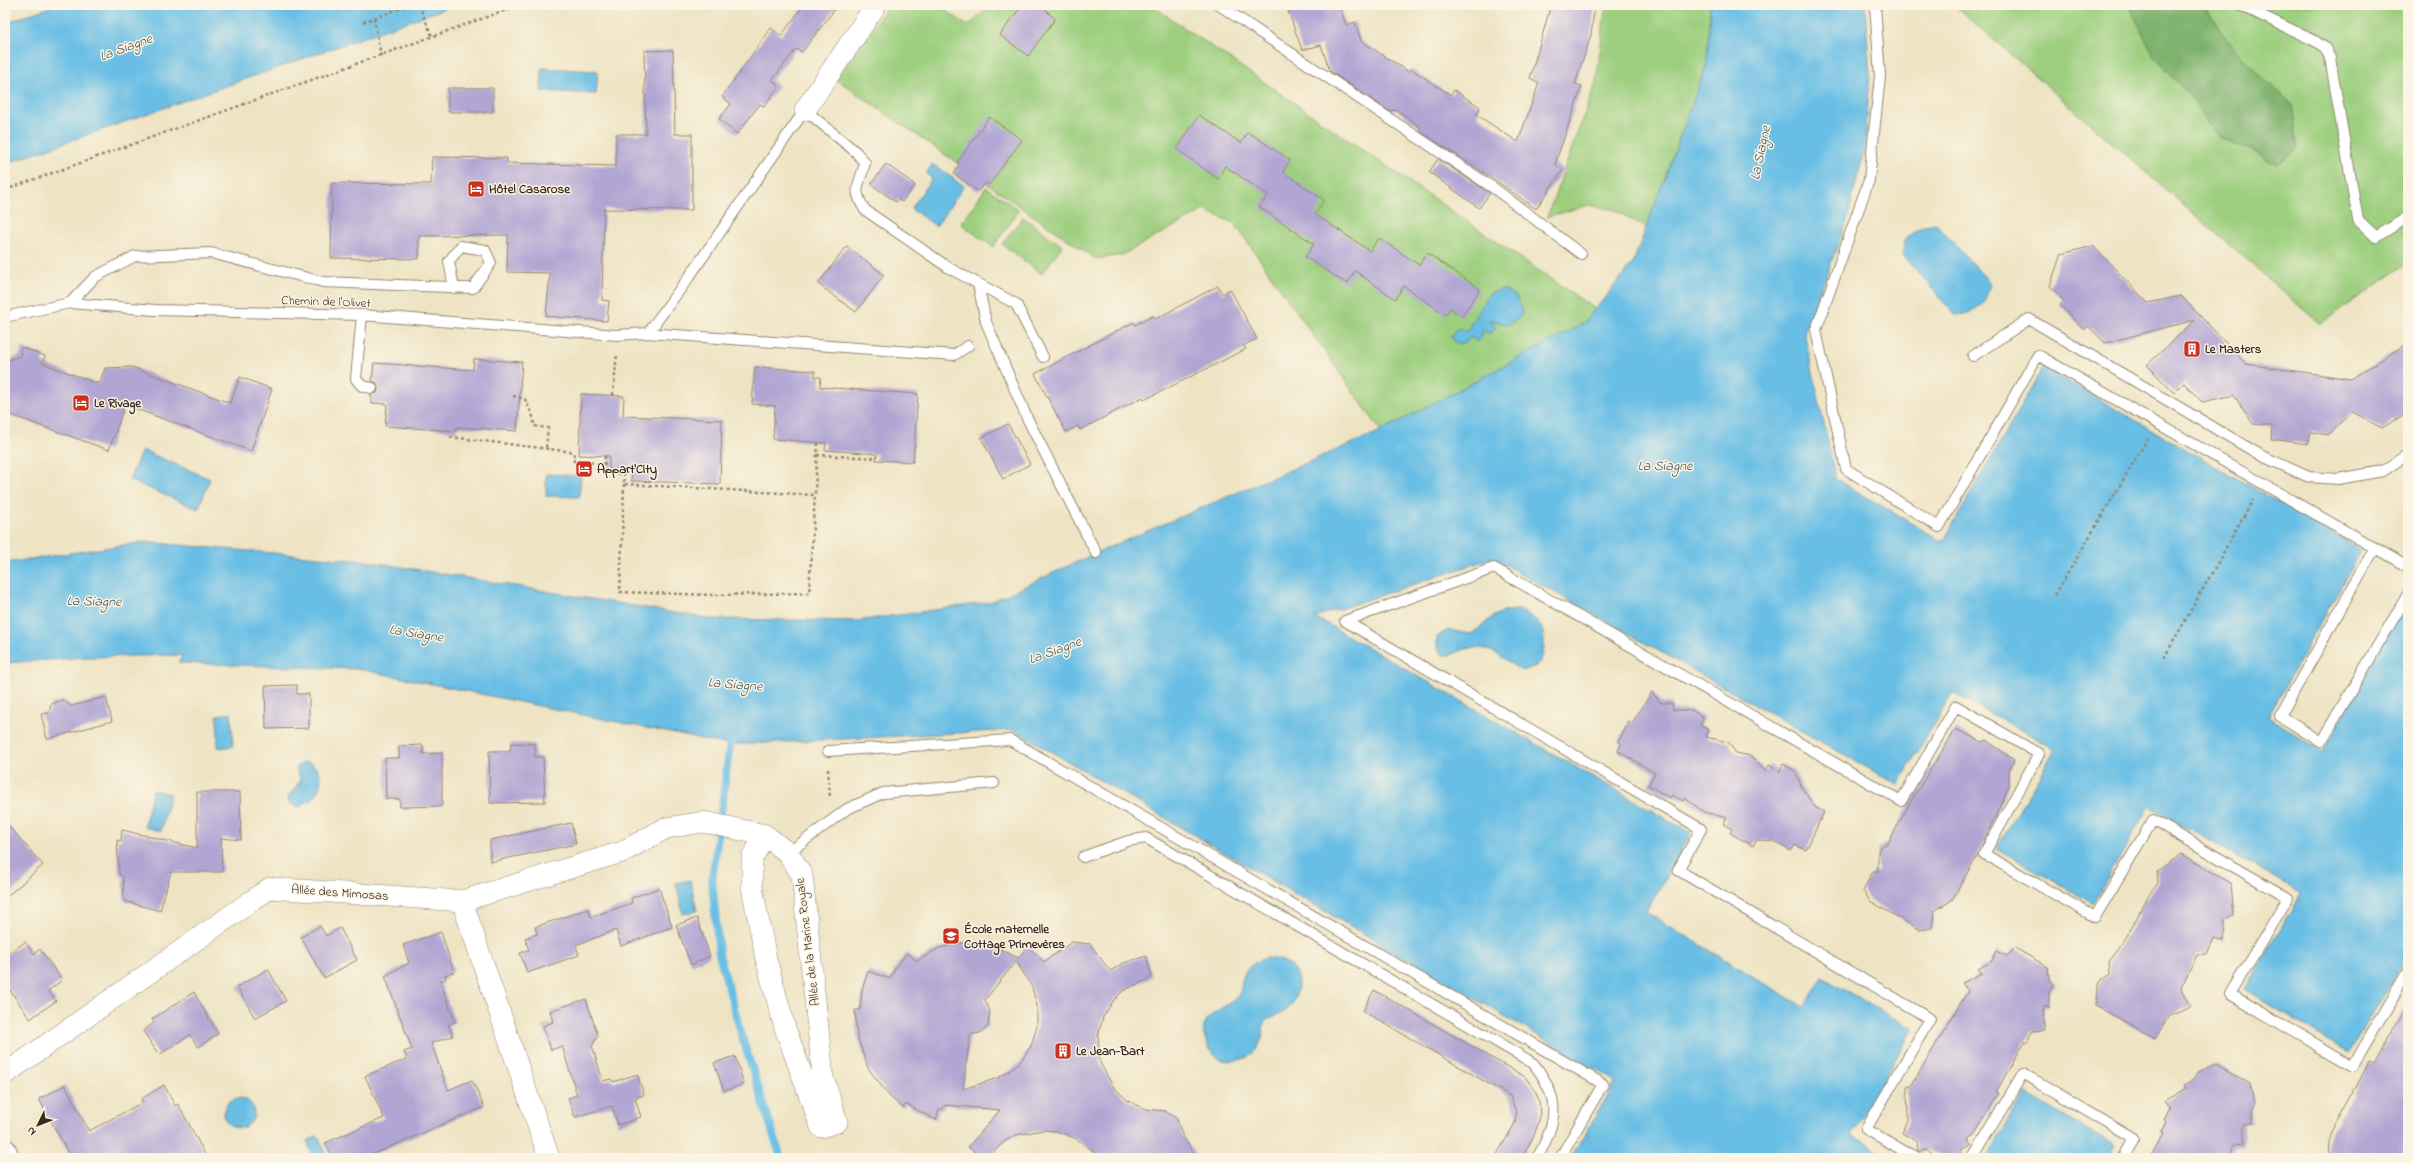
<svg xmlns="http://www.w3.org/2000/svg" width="2413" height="1163" font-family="'Indie Flower',sans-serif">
<rect width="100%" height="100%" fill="#fcf5e5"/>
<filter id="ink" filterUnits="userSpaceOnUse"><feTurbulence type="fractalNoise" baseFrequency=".025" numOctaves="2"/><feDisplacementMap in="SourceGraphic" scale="8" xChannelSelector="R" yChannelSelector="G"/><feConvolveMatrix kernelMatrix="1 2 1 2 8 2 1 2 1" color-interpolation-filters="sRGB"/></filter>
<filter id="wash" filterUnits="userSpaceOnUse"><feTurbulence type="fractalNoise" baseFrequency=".012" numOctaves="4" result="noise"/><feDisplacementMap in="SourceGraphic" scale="16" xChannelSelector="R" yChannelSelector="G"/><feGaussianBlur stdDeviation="0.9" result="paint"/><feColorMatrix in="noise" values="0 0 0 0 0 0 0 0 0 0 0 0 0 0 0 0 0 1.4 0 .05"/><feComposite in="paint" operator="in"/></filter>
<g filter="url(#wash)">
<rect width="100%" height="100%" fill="#eee4c4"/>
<!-- green -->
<path fill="#9dcf7f" stroke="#6c7c4e" d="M 889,5 L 938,5 L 968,26 L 991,5 L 1151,5 L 1595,309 L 1583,324 L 1381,431 L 1234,223 L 1204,210 L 1122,255 L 1096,259 L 836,79 Z
M 1606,5 L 1710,5 L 1707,64 L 1647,228 L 1615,210 L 1588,205 L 1547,217 L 1596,82 Z
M 1954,5 L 2408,5 L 2408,263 L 2320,324 Z
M 986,187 L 1019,210 L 993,247 L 961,224 Z
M 1023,217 L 1062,246 L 1042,274 L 1002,244 Z"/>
<!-- forest -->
<path fill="#7eb26e" stroke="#5c6e46" d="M 2129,5 L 2205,5 C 2225,45 2259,75 2292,104 L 2298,148 L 2277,165 L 2251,150 L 2219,137 L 2186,92 L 2154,56 Z"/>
<!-- water -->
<path fill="#68bee5" stroke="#527482" d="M 56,5 L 455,5 L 5,164 L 5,23 Z
M 1710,5 L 1865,5 L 1870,73 L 1865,148 L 1846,224 L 1804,332 L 1836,479 L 1943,542 L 2043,367 L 2361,550 L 2268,717 L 2323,752 L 2408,598 L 2408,954 L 2349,1053 L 2245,990 L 2302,893 L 2149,806 L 2093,904 L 1997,848 L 2055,749 L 1953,692 L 1898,785 L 1493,558 L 1315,617 L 1691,833 L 1646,912 L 1804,1007 L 1822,977 L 1913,1029 L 1852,1135 L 1891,1158 L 1571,1158 L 1616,1081 L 1014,730 L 729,745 L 359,669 L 179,663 L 182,655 L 88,657 L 5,663 L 5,563 L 144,542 L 366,561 L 711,619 L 856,621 L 991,602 L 1096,553 L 1381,431 L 1583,324 L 1633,263 L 1707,64 Z
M 542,68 L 598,71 L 596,94 L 541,91 Z
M 932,164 L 964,186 L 936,226 L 911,209 L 932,178 L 926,174 Z
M 1936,224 L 1991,284 C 1983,306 1979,313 1955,315 L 1903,255 L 1904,241 L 1920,227 Z
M 1502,289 L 1515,295 L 1522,309 L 1520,317 L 1508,325 L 1490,320 L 1489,323 L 1493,324 L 1496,328 L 1489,334 L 1483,329 L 1482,336 L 1478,342 L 1471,337 C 1466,343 1462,345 1455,342 L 1451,337 C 1453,331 1456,329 1462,328 L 1466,332 L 1489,294 Z
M 142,450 L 210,479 L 198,509 L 129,480 Z
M 546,474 L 581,476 L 579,497 L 546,496 Z
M 1519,610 C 1527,614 1534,617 1539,624 C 1546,632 1546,658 1537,665 C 1534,668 1527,669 1522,671 C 1503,660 1490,643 1466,649 C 1456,652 1452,656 1442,655 L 1437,648 L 1437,637 L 1448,630 L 1471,634 C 1491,621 1491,611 1519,610 Z
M 231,713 L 233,746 L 218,748 L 217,715 Z
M 304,762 C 310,762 313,764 317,769 C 329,784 311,804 296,807 L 289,802 L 288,797 L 301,780 L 297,771 L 297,767 Z
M 153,790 L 170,794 L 161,831 L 144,827 Z
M 690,880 L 697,911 L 683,914 L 676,883 Z
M 1266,958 C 1275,959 1282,959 1289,965 C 1303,975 1299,998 1288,1009 C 1281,1015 1270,1015 1265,1023 C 1262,1027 1263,1034 1262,1038 C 1256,1058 1239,1063 1221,1060 C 1213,1055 1209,1049 1206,1041 C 1194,1014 1228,1010 1239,994 C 1242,990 1241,986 1242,982 C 1244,968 1254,962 1266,958 Z
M 2025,1093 L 2115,1146 L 2108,1158 L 1987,1158 Z
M224 1113a15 15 0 1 1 30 0a15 15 0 1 1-30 0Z
M 318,1136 L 328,1158 L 314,1158 L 307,1141 Z"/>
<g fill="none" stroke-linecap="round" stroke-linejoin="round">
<!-- stream -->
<path stroke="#68bee5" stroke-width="8" d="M 731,736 L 712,881 L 719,954 L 743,1040 L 781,1158"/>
</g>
<g id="blocks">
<!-- building -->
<path fill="#b1a6d3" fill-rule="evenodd" d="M 804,5 L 838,5 L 802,52 L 796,49 L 772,80 L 779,86 L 764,106 L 760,104 L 737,134 L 719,119 L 731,104 L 722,97 L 771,28 L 781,36 Z
M 1022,5 L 1041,5 L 1055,19 L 1028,56 L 1000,35 Z
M 1286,5 L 1339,5 L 1346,25 L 1355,22 L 1361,41 L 1409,72 L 1411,69 L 1451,95 L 1454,90 L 1480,107 L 1477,115 L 1518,142 L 1539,83 L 1530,78 L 1551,5 L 1595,5 L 1591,35 L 1575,84 L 1582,86 L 1555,164 L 1563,170 L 1536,209 L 1498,182 L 1420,131 L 1419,126 L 1397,110 L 1389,111 L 1330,71 L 1321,45 L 1302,50 Z
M 673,50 L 675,134 L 692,134 L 692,210 L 604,209 L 602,300 L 609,301 L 607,321 L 546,316 L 550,273 L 507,272 L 508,235 L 419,236 L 419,259 L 331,258 L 332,183 L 431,184 L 432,157 L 507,158 L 507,163 L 616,166 L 616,134 L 646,134 L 644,51 Z
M 448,88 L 493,88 L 493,112 L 448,112 Z
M 1199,115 L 1241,143 L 1248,132 L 1290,160 L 1283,172 L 1324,200 L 1315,214 L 1370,251 L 1379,238 L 1419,265 L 1427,253 L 1480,289 L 1462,316 L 1450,308 L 1446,315 L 1404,286 L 1395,299 L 1355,271 L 1347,284 L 1305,257 L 1314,244 L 1259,207 L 1268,195 L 1225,166 L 1218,179 L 1177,149 Z
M 989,117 L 1022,140 L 989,185 L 986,183 L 978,191 L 954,174 L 959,164 L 957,163 Z
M 1438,159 L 1490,193 L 1479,208 L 1429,172 Z
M 886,164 L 915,185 L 902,202 L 898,199 L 896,202 L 871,184 Z
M 847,246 L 884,275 L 856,312 L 818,284 Z
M 2093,246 L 2148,303 L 2181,296 L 2246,364 L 2351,379 L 2408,343 L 2408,412 L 2382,428 L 2353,412 L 2328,435 L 2311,432 L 2308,444 L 2271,439 L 2272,426 L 2253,424 L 2234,395 L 2202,402 L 2184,383 L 2174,393 L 2147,365 L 2195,320 L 2105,343 L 2088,326 L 2084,330 L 2060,305 L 2064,301 L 2050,286 L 2061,254 Z
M 1218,286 L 1222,294 L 1230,289 L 1257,339 L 1244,345 L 1246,349 L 1144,400 L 1143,397 L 1080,430 L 1078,426 L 1066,432 L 1035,374 L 1134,322 L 1135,325 L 1153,316 L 1155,319 Z
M 21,347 L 45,356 L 42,363 L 99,384 L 105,368 L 132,367 L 230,403 L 240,377 L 272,389 L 251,451 L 125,405 L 109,450 L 5,413 L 5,361 L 20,356 Z
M 474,359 L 522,362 L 517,431 L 457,427 L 457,431 L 385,426 L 387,404 L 371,403 L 371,394 L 377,393 L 378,389 L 377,383 L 372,381 L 374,363 L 473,370 Z
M 755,367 L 815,371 L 815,377 L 821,377 L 820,387 L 918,394 L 913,462 L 876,460 L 877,454 L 825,450 L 826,443 L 773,439 L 775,406 L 752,404 Z
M 581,394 L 624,396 L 623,416 L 722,420 L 720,484 L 631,481 L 632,469 L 609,469 L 609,456 L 579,455 Z
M 1008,424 L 1030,464 L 1003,479 L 981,438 Z
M 297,685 L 297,694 L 309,694 L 309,728 L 266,729 L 265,686 Z
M 1652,692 L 1661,703 L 1672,703 L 1673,710 L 1691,710 L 1704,718 L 1700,725 L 1709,730 L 1706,737 L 1728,742 L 1736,753 L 1751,756 L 1765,771 L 1769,765 L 1779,772 L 1783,764 L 1795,771 L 1802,788 L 1815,807 L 1824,812 L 1806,850 L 1795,845 L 1791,851 L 1774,841 L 1757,840 L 1753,846 L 1730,833 L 1732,829 L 1723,824 L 1727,818 L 1704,812 L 1685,798 L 1683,801 L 1672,795 L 1670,798 L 1648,785 L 1655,773 L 1618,751 L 1621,744 L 1619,741 L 1629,721 L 1632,723 Z
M 106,697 L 112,721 L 47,739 L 41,714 L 49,713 L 51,704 L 63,700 L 71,706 Z
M 1956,729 L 1982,742 L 1986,740 L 2014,760 L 2009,770 L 2009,786 L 1978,854 L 1952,900 L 1934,911 L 1932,928 L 1920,930 L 1870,901 L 1863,891 L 1873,871 L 1878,871 L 1878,852 L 1880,847 L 1888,843 L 1914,796 Z
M 511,743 L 535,744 L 535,757 L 543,757 L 545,802 L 490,803 L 489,751 L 510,751 Z
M 423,745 L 423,754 L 442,753 L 442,806 L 400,807 L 400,799 L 386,799 L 385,758 L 399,758 L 399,746 Z
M 197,792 L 240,792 L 241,840 L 221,838 L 222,872 L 171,872 L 160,911 L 124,901 L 123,876 L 119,875 L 117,840 L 121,841 L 122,830 L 197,848 Z
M 5,822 L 43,865 L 5,898 Z
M 571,823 L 576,844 L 490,862 L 490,840 Z
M 2182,854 L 2231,884 L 2234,915 L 2225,920 L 2224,941 L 2214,938 L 2207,954 L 2197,954 L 2181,988 L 2191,1006 L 2170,1015 L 2155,1038 L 2095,1006 L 2100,981 L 2110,974 L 2109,962 L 2138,917 L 2142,905 L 2158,883 L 2157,871 Z
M 659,888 L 672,927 L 621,946 L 616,930 L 576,945 L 579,955 L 527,973 L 520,953 L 529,950 L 525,938 L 537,934 L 535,927 L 588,909 L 591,917 L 632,903 L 631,898 Z
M 697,918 L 710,956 L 691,965 L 676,925 Z
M 320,926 L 326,936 L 340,928 L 357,960 L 324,978 L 301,937 Z
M 441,932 L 454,972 L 445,975 L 446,979 L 440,981 L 455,1022 L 448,1025 L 453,1036 L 431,1043 L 448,1090 L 472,1080 L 484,1107 L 364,1158 L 333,1158 L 325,1143 L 384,1118 L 365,1076 L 407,1059 L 404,1052 L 412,1049 L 385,976 L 409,963 L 403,945 Z
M 25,942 L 34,954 L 40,949 L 62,980 L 48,991 L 56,1001 L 30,1019 L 5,983 L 5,956 Z
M 966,942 L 993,945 L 1018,958 L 1028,946 L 1044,962 L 1072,942 L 1090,944 L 1110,971 L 1124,963 L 1146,956 L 1152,977 L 1123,991 L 1114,1000 L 1103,1017 L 1098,1036 L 1100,1063 L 1113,1086 L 1127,1100 L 1145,1109 L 1165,1111 L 1177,1119 L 1182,1135 L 1197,1158 L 1099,1158 L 1092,1150 L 1075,1138 L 1056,1131 L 1043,1130 L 1016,1135 L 1005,1141 L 987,1158 L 983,1158 L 968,1147 L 1000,1110 L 945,1105 L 943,1109 L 939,1109 L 936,1120 L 906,1104 L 903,1108 L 889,1096 L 868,1068 L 857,1036 L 855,1010 L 860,1010 L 862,990 L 868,971 L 890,979 L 897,965 L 907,953 L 917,961 L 939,948 ZM 1016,961 L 1032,987 L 1037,1006 L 1037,1026 L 1031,1046 L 1020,1062 L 1009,1071 L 998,1078 L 963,1089 L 970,1035 L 980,1033 L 988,1026 L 990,1011 L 985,1000 Z
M 2015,948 L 2048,967 L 2049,980 L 2054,984 L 2049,992 L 2049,1007 L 2044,1007 L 2044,1030 L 2032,1031 L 2027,1042 L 2025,1041 L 1996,1092 L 1999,1093 L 1974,1134 L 1968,1138 L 1971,1145 L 1962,1150 L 1961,1158 L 1943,1158 L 1927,1149 L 1920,1153 L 1918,1151 L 1917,1142 L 1902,1133 L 1908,1121 L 1907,1087 L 1911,1086 L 1968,991 L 1962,983 L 1982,973 L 1978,969 L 1991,962 L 1997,951 L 2007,956 Z
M 268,969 L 286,1001 L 255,1018 L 237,987 Z
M 1374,990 L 1525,1077 L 1535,1090 L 1539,1101 L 1540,1117 L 1535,1133 L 1522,1158 L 1495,1158 L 1515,1123 L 1516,1112 L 1510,1096 L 1363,1011 Z
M 194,992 L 218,1034 L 198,1047 L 190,1035 L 159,1055 L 143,1031 L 154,1023 L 152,1019 Z
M 586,999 L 598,1036 L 592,1046 L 603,1081 L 611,1079 L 613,1082 L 637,1074 L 644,1095 L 635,1098 L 641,1117 L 618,1125 L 612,1106 L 575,1117 L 568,1098 L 577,1095 L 562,1046 L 551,1050 L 543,1026 L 553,1022 L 550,1011 Z
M 2408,1002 L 2408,1158 L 2327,1158 L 2328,1140 L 2354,1094 L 2353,1093 L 2369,1062 L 2374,1064 Z
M 735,1056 L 744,1084 L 724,1091 L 714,1063 Z
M 2217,1064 L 2250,1084 L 2254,1104 L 2251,1110 L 2252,1123 L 2244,1124 L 2244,1146 L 2234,1147 L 2228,1158 L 2149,1158 L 2163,1134 L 2161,1132 L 2166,1122 L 2164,1120 L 2170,1108 L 2165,1101 L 2185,1089 L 2183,1086 L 2195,1078 L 2198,1072 Z
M 65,1085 L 89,1131 L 143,1102 L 141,1099 L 164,1085 L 175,1106 L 178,1104 L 207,1158 L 71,1158 L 39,1099 Z"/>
</g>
</g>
<g filter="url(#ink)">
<use href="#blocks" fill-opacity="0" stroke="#948771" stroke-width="1"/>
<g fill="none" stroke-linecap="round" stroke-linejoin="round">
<!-- lane casing -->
<g stroke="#948771" stroke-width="12">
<path id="lane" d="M 1219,5 L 1495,189 L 1581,254
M 1875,5 L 1880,76 L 1869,180 L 1816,330 L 1846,469 L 1939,527 L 2038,355 L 2408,567
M 2240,5 L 2315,41 L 2325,48 L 2330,58 L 2358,220 L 2376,237 L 2408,217
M 978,284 L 986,322 L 1027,418 L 1096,553
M 70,303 L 95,277 L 135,256 L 211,253 L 323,282 L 473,288 L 491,263 L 485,250 L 461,246 L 449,261 L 454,288
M 362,315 L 356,379 L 362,386 L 372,388
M 5,317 L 70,303 L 155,310 L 362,315 L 617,335 L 648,333 L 954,355 L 968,346
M 648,333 L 689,277 L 805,110 L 856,152 L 865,163 C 860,185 851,188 865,210 L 949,268 L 1016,304 L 1043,357
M 1973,356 L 2029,319 L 2262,456 L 2309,477 L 2338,479 L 2383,471 L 2408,454
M 2375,548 L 2280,716 L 2321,742 L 2408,594
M 828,751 L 1010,740 L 1603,1084 L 1560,1158
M 788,853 L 847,809 L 883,793 L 994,783
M 1083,857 L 1128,841 L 1146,838 L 1533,1063 C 1561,1098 1558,1121 1537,1158
M 1916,1158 L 1866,1129 L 1930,1019 L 1678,870 L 1701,829 L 1345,621 L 1494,568 L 1901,801 L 1956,706 L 2039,754 L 1984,854 L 2095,917 L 2153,820 L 2288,898 L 2230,994 L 2353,1066 L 2408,972
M 1973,1158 L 2023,1073 L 2134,1139 L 2123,1158"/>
</g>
<!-- street casing -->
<g stroke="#948771" stroke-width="22">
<path id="street" d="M 805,110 L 876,5
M 462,901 L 549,1158
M 5,1074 L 270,888 L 462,901 L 622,852 L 666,828 L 704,822 L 765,835 L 788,853 L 802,875 L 823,1077 L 837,1122 L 821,1127 L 785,1028 L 766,959 L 752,887 L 752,858 L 765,835"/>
</g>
<!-- secondary casing -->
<g stroke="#948771" stroke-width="24">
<path id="secondary" d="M 5,1150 L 8,1158"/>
</g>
<!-- path -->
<path stroke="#948771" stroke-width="2.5" stroke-dasharray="3 3" stroke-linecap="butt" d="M 419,5 L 432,36
M 374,18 L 381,56
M 363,22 L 409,5
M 5,190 L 520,5
M 613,395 L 617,354
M 513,396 L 525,399 L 534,419 L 534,426 L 548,428 L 546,448
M 450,437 L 574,452 L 574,461 L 605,464
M 818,443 L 817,455 L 877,458
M 605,456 L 604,473 L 624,474 L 624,484 L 815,495 L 817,455
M 624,484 L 620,592 L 714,595 L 809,593 L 815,495
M 2055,595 L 2148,438
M 2164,658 L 2253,500
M 828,769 L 830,798"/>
<!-- lane -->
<use href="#lane" stroke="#fff" stroke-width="10"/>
<!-- street -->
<use href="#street" stroke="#fff" stroke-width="21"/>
<!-- secondary -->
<use href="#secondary" stroke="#fff" stroke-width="22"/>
</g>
</g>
<!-- icons -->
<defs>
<g id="hotel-square" transform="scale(0.9)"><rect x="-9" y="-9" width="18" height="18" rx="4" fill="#c8321e" stroke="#fcf5e5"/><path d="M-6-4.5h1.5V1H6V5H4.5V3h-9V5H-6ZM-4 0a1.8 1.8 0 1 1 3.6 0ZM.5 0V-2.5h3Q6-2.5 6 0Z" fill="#fff"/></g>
<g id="building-square" transform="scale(0.9)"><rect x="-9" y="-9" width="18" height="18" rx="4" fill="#c8321e" stroke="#fcf5e5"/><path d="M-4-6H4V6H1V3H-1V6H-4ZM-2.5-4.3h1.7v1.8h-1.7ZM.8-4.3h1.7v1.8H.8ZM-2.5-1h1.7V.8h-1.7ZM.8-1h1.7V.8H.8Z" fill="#fff"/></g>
<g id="school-square" transform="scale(0.9)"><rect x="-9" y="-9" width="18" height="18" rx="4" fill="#c8321e" stroke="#fcf5e5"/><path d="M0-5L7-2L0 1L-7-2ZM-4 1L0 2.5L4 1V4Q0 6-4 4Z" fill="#fff"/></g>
</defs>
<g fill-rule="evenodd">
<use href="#hotel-square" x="476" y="189"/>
<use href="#building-square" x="2192" y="349"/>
<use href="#hotel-square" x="81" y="403"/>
<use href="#hotel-square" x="584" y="469"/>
<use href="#school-square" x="951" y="936"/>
<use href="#building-square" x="1063" y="1051"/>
</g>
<g text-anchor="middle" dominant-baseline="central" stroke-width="3" stroke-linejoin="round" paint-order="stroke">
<!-- poi labels -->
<g font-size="13" font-weight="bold" fill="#3b2a1e" stroke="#fcf5e5" text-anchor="start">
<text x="489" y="189">Hôtel Casarose</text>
<text x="2205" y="349">Le Masters</text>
<text x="94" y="403">Le Rivage</text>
<text x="597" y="469">Appart'City</text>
<text x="964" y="929">École maternelle<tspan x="964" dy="15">Cottage Primevères</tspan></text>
<text x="1076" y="1051">Le Jean-Bart</text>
</g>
<!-- street labels -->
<g font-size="13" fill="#3b2a1e" stroke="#fcf5e5">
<text transform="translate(326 302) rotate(2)">Chemin de l'Olivet</text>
<text transform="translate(340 893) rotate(4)">Allée des Mimosas</text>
<text transform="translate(808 942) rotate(-97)">Allée de la Marine Royale</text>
</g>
<!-- water labels -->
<g font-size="14" font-style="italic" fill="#48565a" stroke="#fcf5e5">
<text transform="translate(126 48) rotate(-20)">La Siagne</text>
<text transform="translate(1761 153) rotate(-78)">La Siagne</text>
<text x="1665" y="466">La Siagne</text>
<text transform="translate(94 602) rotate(1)">La Siagne</text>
<text transform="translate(416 634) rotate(9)">La Siagne</text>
<text transform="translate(1055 651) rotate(-20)">La Siagne</text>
<text transform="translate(735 685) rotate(5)">La Siagne</text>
</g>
</g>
<!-- margin -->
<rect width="2413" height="1163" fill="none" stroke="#fcf5e5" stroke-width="20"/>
<!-- north arrow -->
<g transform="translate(38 1125) rotate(227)" stroke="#fcf5e5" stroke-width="3" paint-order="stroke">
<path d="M0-3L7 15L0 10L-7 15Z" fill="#3b2a1e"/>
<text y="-6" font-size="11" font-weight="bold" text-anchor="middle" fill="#3b2a1e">N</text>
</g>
</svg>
